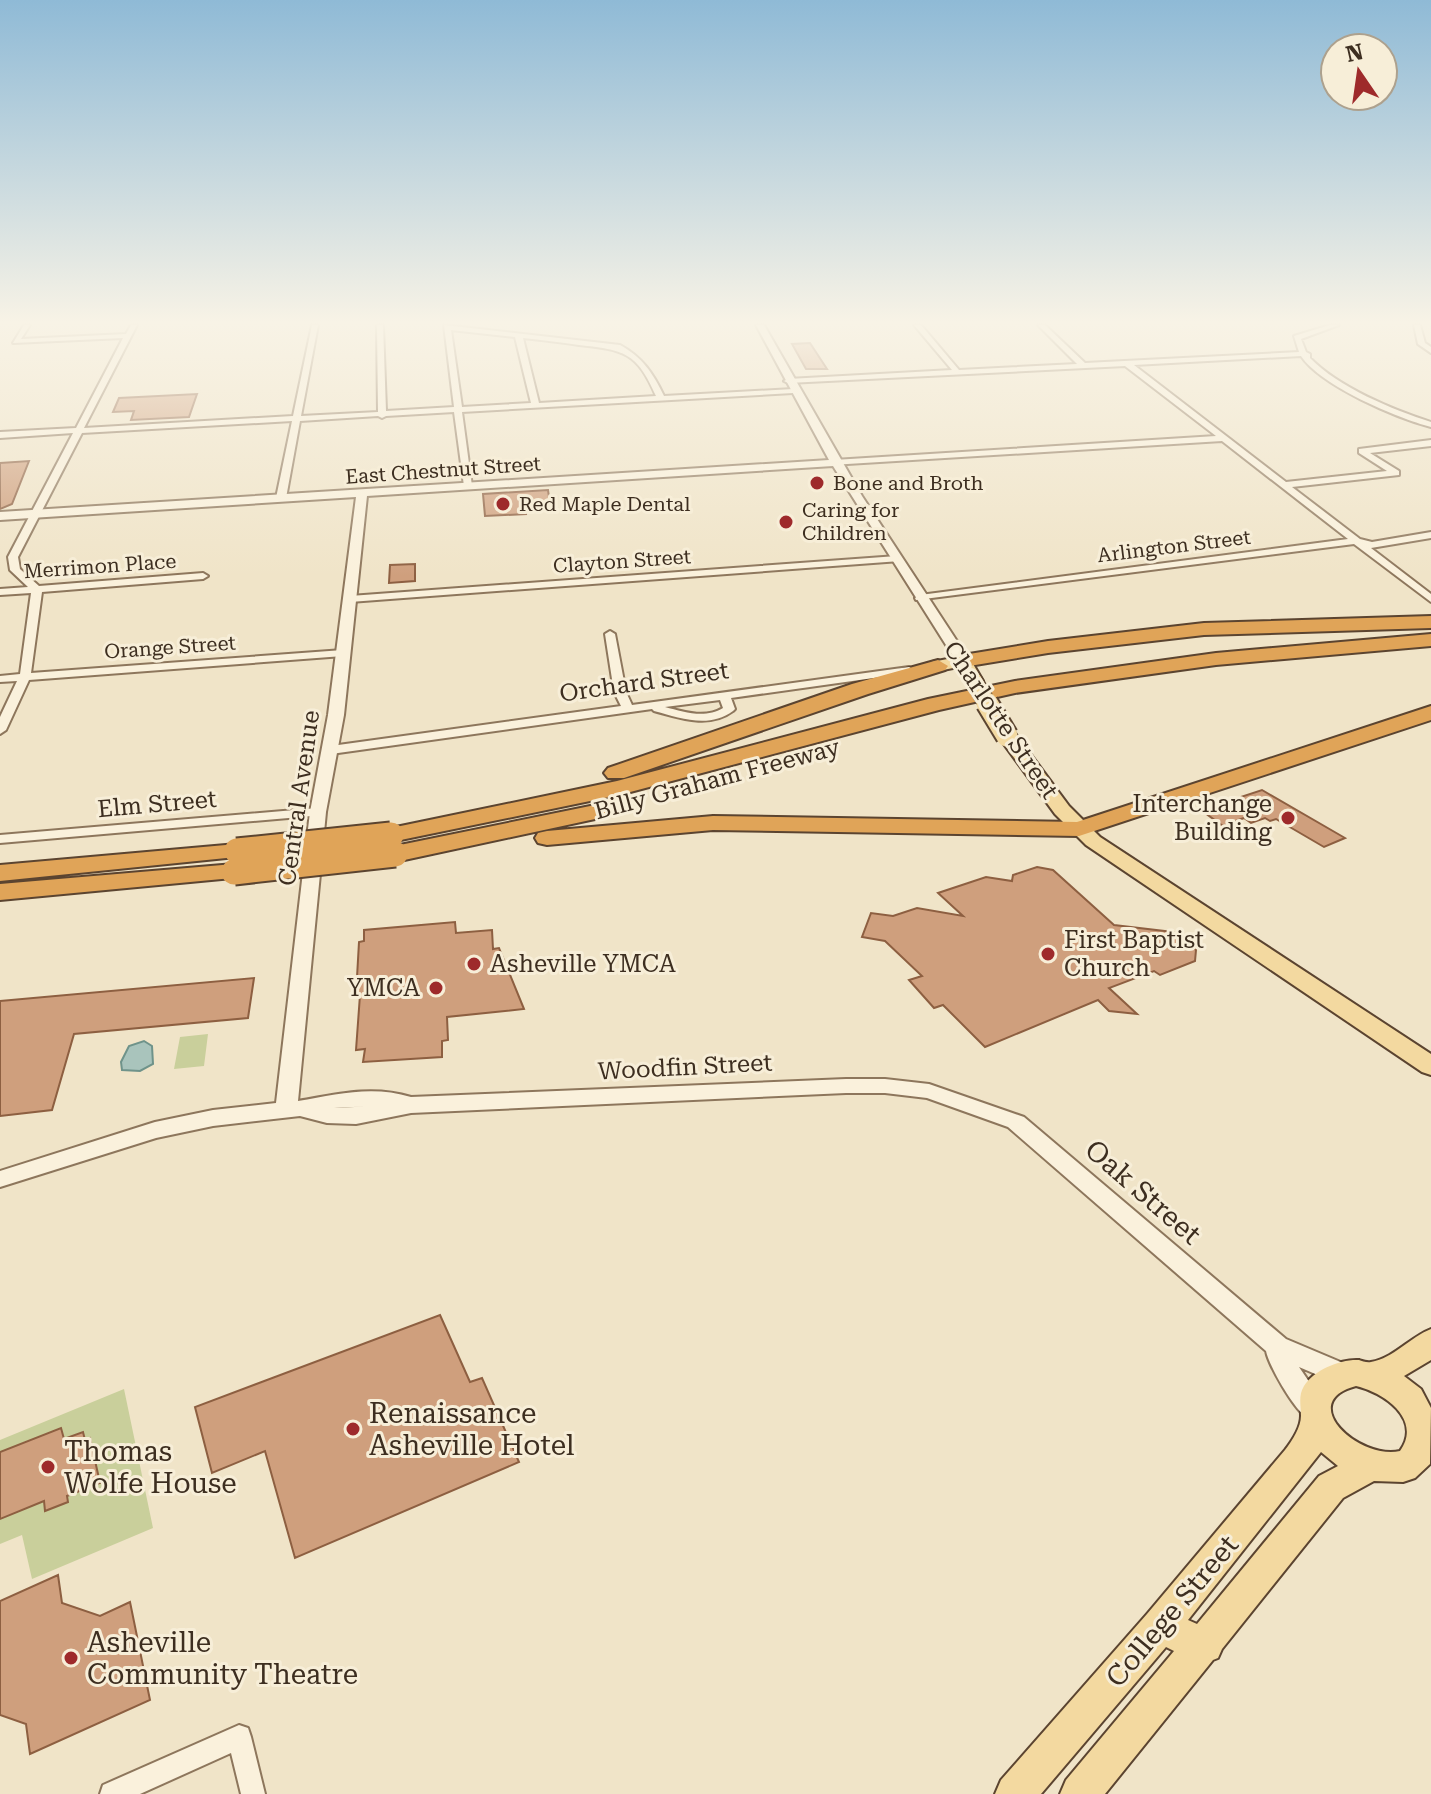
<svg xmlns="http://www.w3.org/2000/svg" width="1431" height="1794" font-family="'Roboto Serif',serif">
<rect width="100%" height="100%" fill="#f0e4c8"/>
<!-- green -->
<path fill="#c9cf9b" d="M 208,1034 L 204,1066 L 174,1069 L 180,1037 Z
M 124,1389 L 153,1528 L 32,1579 L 22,1535 L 0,1544 L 0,1440 Z"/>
<!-- water -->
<path fill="#a9c4bc" stroke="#6f938a" stroke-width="2" d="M 144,1041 L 152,1046 L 153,1064 L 140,1071 L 122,1070 L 121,1062 L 129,1046 Z"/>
<!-- building -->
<path fill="#cf9f7d" stroke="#8d5f41" stroke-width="2" d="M 810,343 L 827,369 L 806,369 L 792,344 Z
M 197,394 L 189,417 L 131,420 L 134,411 L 113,412 L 119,398 Z
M 29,461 L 12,504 L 0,509 L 0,463 Z
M 548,490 L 550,504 L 525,506 L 526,514 L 485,516 L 483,494 Z
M 415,564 L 415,581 L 389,583 L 390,565 Z
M 1262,790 L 1345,838 L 1324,847 L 1276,819 L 1270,821 L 1265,818 L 1251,823 L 1244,818 L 1223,826 L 1201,810 Z
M 1037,867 L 1053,870 L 1114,925 L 1173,932 L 1196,950 L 1195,961 L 1160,975 L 1154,971 L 1109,988 L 1137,1014 L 1109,1011 L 1098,1000 L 985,1047 L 943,1005 L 934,1008 L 909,980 L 922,976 L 885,941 L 862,937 L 871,913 L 893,916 L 917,908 L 963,916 L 938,893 L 986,877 L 1012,881 L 1013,875 Z
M 455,922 L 456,933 L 492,930 L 493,949 L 499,948 L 524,1009 L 447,1017 L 448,1040 L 442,1041 L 442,1057 L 363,1062 L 365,1049 L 356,1050 L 360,995 L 356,995 L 359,942 L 364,941 L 364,930 Z
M 254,978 L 248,1018 L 74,1034 L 52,1110 L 0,1116 L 0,1001 Z
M 440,1315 L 470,1382 L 482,1378 L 519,1462 L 295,1558 L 265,1451 L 212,1473 L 195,1407 Z
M 61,1428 L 64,1439 L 83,1432 L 85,1440 L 90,1438 L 100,1483 L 67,1496 L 68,1502 L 45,1511 L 44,1501 L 0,1519 L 0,1452 Z
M 58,1575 L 62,1603 L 100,1616 L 130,1602 L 150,1700 L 30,1754 L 26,1724 L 0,1715 L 0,1601 Z"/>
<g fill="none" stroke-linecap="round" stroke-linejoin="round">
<!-- minor casing -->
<g stroke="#8d765c" stroke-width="4">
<path id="minor" d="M 24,325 L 30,325 L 21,339 L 126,334 L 131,325 L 137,325 L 84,428 L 293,416 L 312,325 L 318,325 L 301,416 L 378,412 L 377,325 L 383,325 L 386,411 L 454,407 L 444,325 L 620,345 C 642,357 653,373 664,396 L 793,389 L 797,391 L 793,393 L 462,412 L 472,486 L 468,489 L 464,486 L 454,412 L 386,416 L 382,418 L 378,416 L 300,421 L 286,498 L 281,501 L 276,498 L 292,421 L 82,433 L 18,557 L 20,569 L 39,586 L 203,573 L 208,576 L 203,579 L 42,592 L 31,673 L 343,650 L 349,653 L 343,656 L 29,680 L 6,730 L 0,734 L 0,717 L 17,681 L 0,682 L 0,676 L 20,674 L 31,593 L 0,595 L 0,589 L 28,587 L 10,570 L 8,557 L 73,433 L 0,438 L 0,432 L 76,428 L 123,338 L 13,343 ZM 451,330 L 515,337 L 531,403 L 462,407 ZM 523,338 C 541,340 560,342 579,345 C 624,350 637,352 656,396 L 539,403 Z
M 914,325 L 921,325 L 959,370 L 1077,364 L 1038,325 L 1045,325 L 1085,363 L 1299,352 L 1294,336 L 1330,325 L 1339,325 L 1301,339 L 1306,352 L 1310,354 L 1310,358 C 1338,387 1393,410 1431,422 L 1431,427 C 1397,418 1321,386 1301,356 L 1134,365 L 1286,482 L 1387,471 L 1359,453 L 1359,449 L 1431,440 L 1431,446 L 1370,453 L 1399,471 L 1399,475 L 1292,487 L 1360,539 L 1372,542 L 1431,532 L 1431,538 L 1371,548 L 1431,594 L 1431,602 L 1354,544 L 916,600 L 915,598 L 920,595 L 1348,539 L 1222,441 L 831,465 L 831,461 L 834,460 L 1216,436 L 1125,366 L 788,383 L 784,381 L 788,379 L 952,370 Z
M 1414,325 L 1420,325 L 1425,343 L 1431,347 L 1431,353 L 1418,344 Z
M 897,556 L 900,557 L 900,561 L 350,602 L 345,599 L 350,596 Z
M 610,631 L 615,634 L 626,692 L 632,705 L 909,667 L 915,670 L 909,673 L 731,698 L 735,709 L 733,711 C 709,729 680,718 654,711 L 652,709 L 331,754 L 325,750 L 331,746 L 621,706 L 614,692 L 605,634 ZM 720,700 L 723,708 C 705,719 684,712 665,707 Z
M 318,808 L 323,809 L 324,812 L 323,815 L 0,843 L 0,835 Z
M 239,1725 L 248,1728 L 251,1737 L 265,1794 L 241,1794 L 231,1753 L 140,1794 L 100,1794 L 103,1785 Z"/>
</g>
<!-- tertiary casing -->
<g stroke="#8d765c" stroke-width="4">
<path id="tertiary" d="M 756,325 L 764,325 L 862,496 L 970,661 L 968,664 L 958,664 L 833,466 L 367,496 L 344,715 L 326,812 L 298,1101 C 337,1094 373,1085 411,1097 L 846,1079 L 885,1079 L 929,1084 L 1024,1117 L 1286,1339 L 1350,1366 L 1354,1374 L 1350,1382 L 1341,1385 L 1299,1367 L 1327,1408 L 1323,1416 C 1317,1418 1311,1420 1305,1416 C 1293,1407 1269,1366 1266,1351 L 1008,1127 L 927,1098 L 885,1093 L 846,1093 L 411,1113 L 356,1124 L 327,1123 L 300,1116 L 213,1126 L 156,1138 L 0,1187 L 0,1171 L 155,1122 L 213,1110 L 276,1103 L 310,812 L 328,715 L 356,497 L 0,520 L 0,512 L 829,460 ZM 373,1106 L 334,1108 L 336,1108 Z"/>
</g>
<!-- primary casing -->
<g stroke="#5b4430" stroke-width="4">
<path id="primary" d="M 963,656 L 969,657 L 983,681 L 980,685 L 968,685 L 958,667 L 938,671 L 929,666 L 932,662 Z
M 1007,730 L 1014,732 L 1069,806 L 1100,837 L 1431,1054 L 1431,1075 L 1422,1072 L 1086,845 L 1055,814 L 998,736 Z
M 1431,1329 L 1431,1360 L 1404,1376 L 1421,1389 L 1431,1408 L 1430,1464 L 1415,1478 L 1403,1482 L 1374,1481 L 1343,1498 L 1222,1649 L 1218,1658 L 1213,1660 L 1105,1794 L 1060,1794 L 1066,1780 L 1174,1651 L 1166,1647 L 1041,1794 L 995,1794 L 1001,1780 L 1147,1614 L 1285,1450 C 1292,1441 1301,1427 1301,1416 C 1301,1405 1298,1396 1304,1386 C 1314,1370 1340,1359 1359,1360 C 1362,1361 1367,1363 1371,1362 C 1394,1358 1410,1337 1431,1329 ZM 1356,1386 C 1383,1392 1423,1419 1400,1451 C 1359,1460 1295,1402 1356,1386 ZM 1321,1452 L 1338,1466 L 1319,1476 L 1197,1624 L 1188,1620 Z"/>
</g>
<!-- motorway casing -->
<g stroke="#5b4430" stroke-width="4">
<path id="motorway" d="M 1431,616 L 1431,628 L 1204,635 L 1048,653 L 963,667 L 953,661 L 963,655 L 1048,641 L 1204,623 Z
M 1431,634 L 1431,646 L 1216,665 L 1015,693 L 939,710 L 619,795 L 391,842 L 382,840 L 379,835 L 382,830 L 391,828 L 617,781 L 928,699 L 1015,681 L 1216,653 Z
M 938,660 L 948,666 L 945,670 L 868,694 L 624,778 L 608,778 L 604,773 L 608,768 L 852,684 Z
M 1431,706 L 1431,720 L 1079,836 L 713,830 L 547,845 L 538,843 L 535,838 L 538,833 L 547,831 L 713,816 L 1077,822 Z
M 600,804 L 609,806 L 612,811 L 609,816 L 395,862 L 386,859 L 382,854 L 386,849 L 395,846 Z
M 237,844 L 246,846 L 249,851 L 246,856 L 0,881 L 0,865 Z
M 234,864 L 243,867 L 247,872 L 243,877 L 0,900 L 0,884 Z"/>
</g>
<!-- minor -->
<use href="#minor" fill="#faf1dc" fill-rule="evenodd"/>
<!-- tertiary -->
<use href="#tertiary" fill="#faf1dc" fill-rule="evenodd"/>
<!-- primary -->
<use href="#primary" fill="#f3d9a0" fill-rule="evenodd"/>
<!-- motorway -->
<use href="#motorway" fill="#e0a458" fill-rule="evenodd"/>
<!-- primary-bridge-far1 casing -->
<g stroke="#5b4430" stroke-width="19" stroke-linecap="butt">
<path id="primary-bridge-far1" d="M 974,681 L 988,705"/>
</g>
<!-- primary-bridge casing -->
<g stroke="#5b4430" stroke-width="25" stroke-linecap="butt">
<path id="primary-bridge" d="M 987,703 L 1007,736"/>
</g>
<!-- motorway-bridge casing -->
<g stroke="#5b4430" stroke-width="29" stroke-linecap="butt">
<path id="motorway-bridge" d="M 237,851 L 391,835
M 234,872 L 395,854"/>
</g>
<!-- primary-bridge-far1 -->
<use href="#primary-bridge-far1" stroke="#f3d9a0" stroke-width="16"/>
<!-- primary-bridge -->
<use href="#primary-bridge" stroke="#f3d9a0" stroke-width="21"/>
<!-- motorway-bridge -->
<use href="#motorway-bridge" stroke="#e0a458" stroke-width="25"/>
</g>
<!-- sky -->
<linearGradient id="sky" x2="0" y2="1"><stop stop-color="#8fbad6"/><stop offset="0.56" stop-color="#f8f3e6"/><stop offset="1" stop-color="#f8f3e6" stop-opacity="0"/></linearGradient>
<rect width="1431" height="576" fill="url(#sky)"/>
<!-- markers -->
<g fill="#9e2a2b" stroke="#f7eed8" stroke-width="3">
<circle cx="817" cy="483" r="8"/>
<circle cx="503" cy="504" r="8"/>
<circle cx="786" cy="522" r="8"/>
<circle cx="1288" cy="818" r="8"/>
<circle cx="1048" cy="954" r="8"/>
<circle cx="474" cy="964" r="8"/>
<circle cx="436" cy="988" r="8"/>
<circle cx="353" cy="1429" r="8"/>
<circle cx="48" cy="1467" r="8"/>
<circle cx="71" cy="1658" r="8"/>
</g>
<g text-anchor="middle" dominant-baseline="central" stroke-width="6" stroke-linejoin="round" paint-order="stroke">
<!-- far-street labels -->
<g font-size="20" fill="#3d2e20" stroke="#f7eed8">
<text transform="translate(443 470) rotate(-4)">East Chestnut Street</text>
<text transform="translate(1174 546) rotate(-7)">Arlington Street</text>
<text transform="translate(622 561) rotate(-4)">Clayton Street</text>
<text transform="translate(100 566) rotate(-4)">Merrimon Place</text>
<text transform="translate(170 647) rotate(-4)">Orange Street</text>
</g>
<!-- far-poi labels -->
<g font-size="20" fill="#3d2e20" stroke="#f7eed8" text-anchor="start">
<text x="833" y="483">Bone and Broth</text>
<text x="519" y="504">Red Maple Dental</text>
<text x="802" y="510">Caring for<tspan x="802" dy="23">Children</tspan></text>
</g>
<!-- street labels -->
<g font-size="24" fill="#3d2e20" stroke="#f7eed8">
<text transform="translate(644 682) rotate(-8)">Orchard Street</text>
<text transform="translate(1001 720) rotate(56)">Charlotte Street</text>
<text transform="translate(717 779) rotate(-15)">Billy Graham Freeway</text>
<text transform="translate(299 798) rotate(-82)">Central Avenue</text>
<text transform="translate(157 804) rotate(-5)">Elm Street</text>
<text transform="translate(685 1067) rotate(-3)">Woodfin Street</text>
</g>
<!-- poi labels -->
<g font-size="24" fill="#3d2e20" stroke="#f7eed8" text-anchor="end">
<text x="1272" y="804">Interchange<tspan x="1272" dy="28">Building</tspan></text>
<text x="1064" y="940" text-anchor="start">First Baptist<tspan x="1064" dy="28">Church</tspan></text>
<text x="490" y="964" text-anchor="start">Asheville YMCA</text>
<text x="420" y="988">YMCA</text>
</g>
<!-- near-street labels -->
<g font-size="28" fill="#3d2e20" stroke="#f7eed8">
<text transform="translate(1143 1192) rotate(41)">Oak Street</text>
<text transform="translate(1172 1611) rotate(-50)">College Street</text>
</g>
<!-- near-poi labels -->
<g font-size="28" fill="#3d2e20" stroke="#f7eed8" text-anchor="start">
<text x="369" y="1413">Renaissance<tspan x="369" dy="32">Asheville Hotel</tspan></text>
<text x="64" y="1451">Thomas<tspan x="64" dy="32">Wolfe House</tspan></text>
<text x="87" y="1642">Asheville<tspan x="87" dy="32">Community Theatre</tspan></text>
</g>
</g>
<!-- north arrow -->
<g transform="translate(1359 72) rotate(347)"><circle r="38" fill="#f7eed8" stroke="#ada18e" stroke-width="2"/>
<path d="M0-6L14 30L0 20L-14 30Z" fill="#9e2a2b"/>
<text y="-12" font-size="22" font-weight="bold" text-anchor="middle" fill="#3d2e20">N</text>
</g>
</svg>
